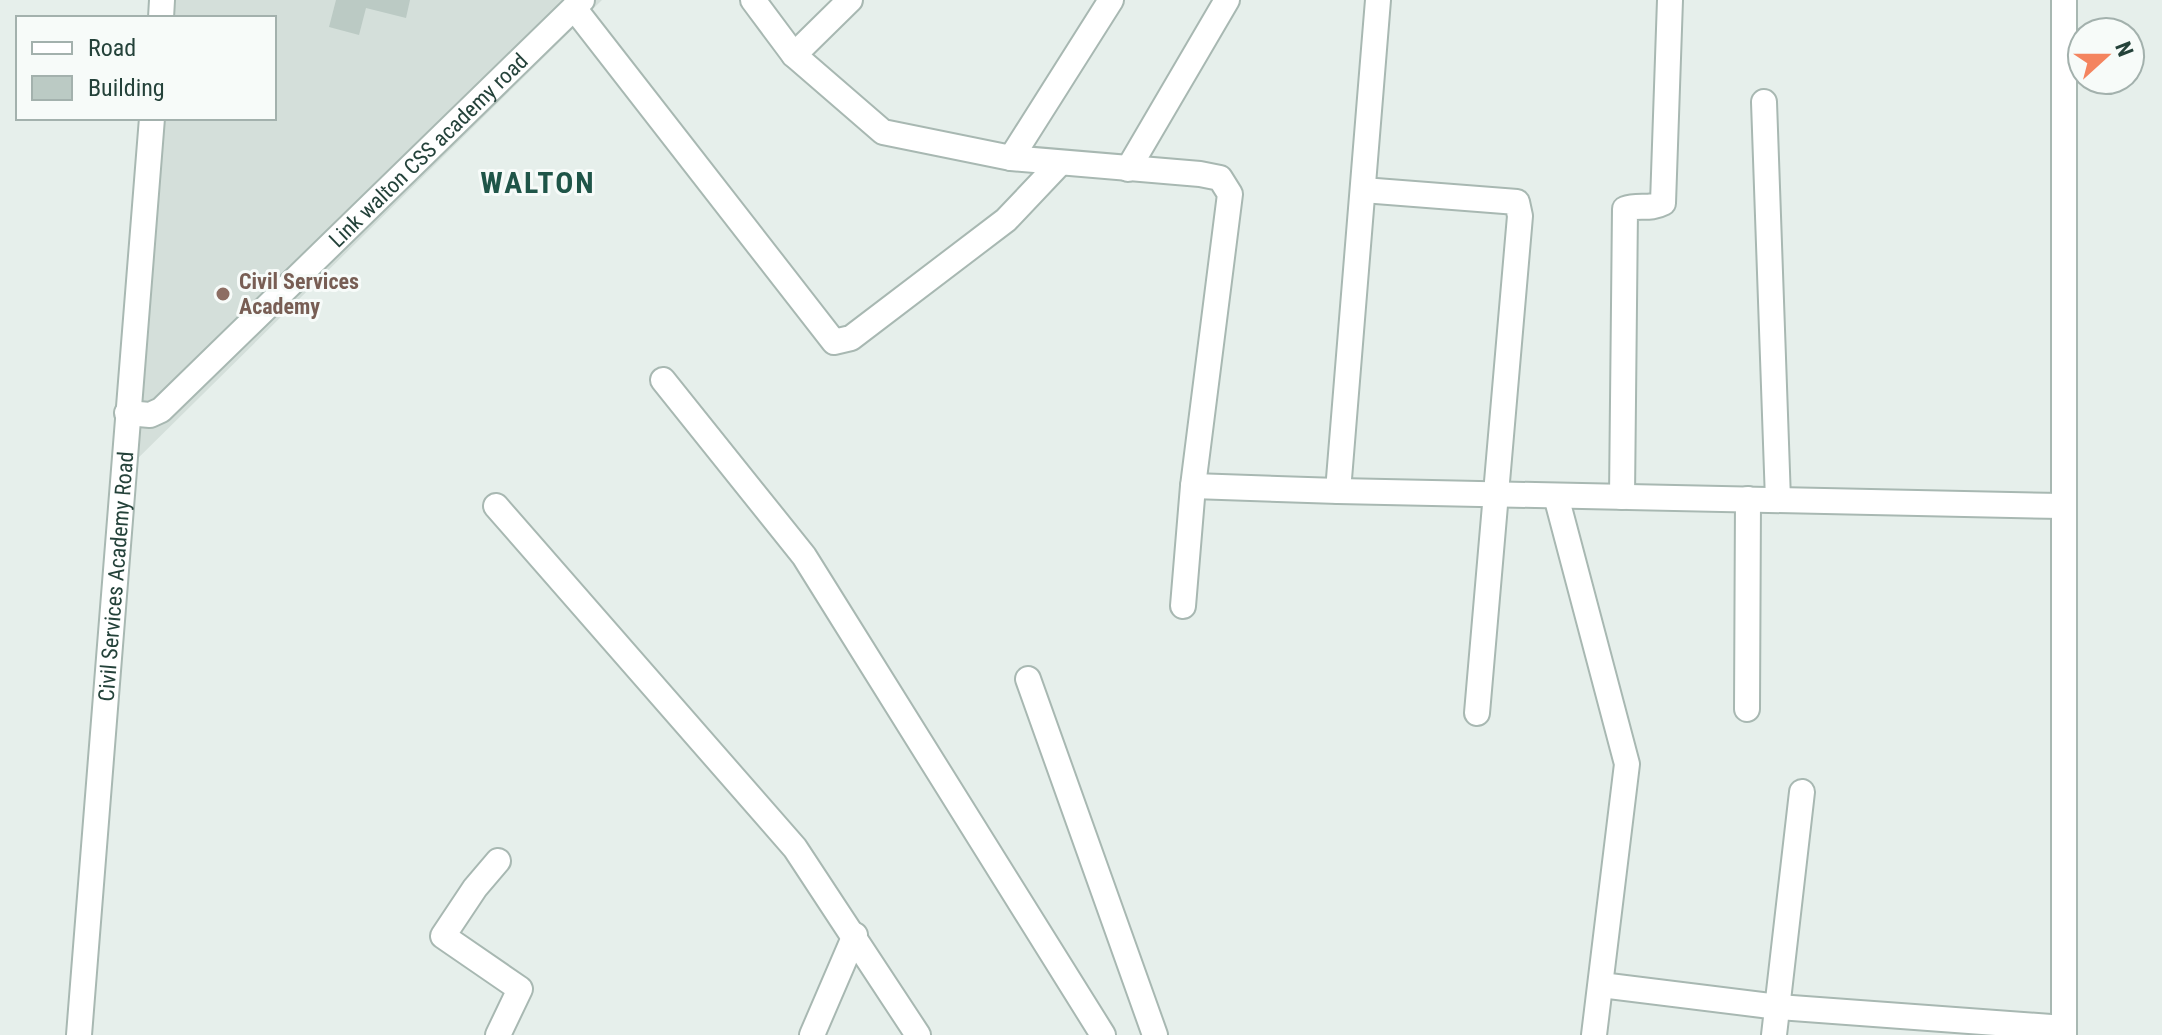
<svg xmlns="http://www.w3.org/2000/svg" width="2162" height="1035" font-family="'Roboto Condensed',sans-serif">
<rect width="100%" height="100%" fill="#e6efeb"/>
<!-- built -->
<path fill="#d4dfda" d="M 163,0 L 602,0 L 127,469 L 154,118 L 274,118 L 274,18 L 162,18 Z"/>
<!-- building -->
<path fill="#bbcac4" d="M 336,0 L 410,0 L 406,18 L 366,8 L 359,35 L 329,27 Z"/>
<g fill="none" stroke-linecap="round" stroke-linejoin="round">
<!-- minor casing -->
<g stroke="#a8b8b2" stroke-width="28">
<g id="minor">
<path d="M 753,0 L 794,55 L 883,132 L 1011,158 L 1200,174 L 1220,178 L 1230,194 L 1193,486 L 1183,606"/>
<path d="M 574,8 L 834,342 L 851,338 L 1006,220 L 1060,163"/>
<path d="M 794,55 L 850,0"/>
<path d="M 1764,102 L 1778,500"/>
<path d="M 1011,158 L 1111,0"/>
<path d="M 1128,169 L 1227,0"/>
<path d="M 1363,190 L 1517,202 L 1520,216 L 1477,713"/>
<path d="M 663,380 L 804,556 L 1103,1035"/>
<path id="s1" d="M 127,413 L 150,415 L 161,410 L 582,0"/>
<path d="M 1193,486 L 1338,491 L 2062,506"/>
<path d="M 1338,491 L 1378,0"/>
<path d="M 1556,496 L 1627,764 L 1594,1035"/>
<path d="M 1622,497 L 1625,209 C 1638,204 1650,210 1663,203 L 1670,0"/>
<path d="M 496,506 L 795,848 L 918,1035"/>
<path d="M 1028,679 L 1155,1035"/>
<path d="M 1747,709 L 1748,499"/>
<path d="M 498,861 L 475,888 L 443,936 L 520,989 L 498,1035"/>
<path d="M 1601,985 L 1778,1007 L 2064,1028"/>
<path d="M 812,1035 L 855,935"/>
<path d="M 1774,1035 L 1802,792"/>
<path d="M 2064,1035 L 2064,0"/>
</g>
</g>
<!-- tertiary casing -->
<g stroke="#a8b8b2" stroke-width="28">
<g id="tertiary">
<path d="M 161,18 L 162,0"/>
<path id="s2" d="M 79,1035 L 152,118"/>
</g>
</g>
<!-- minor -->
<use href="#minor" stroke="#fff" stroke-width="24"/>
<!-- tertiary -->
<use href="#tertiary" stroke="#fff" stroke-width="24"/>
</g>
<!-- markers -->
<circle fill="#8d6e63" stroke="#f7fbf9" stroke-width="3" cx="223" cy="294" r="8"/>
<g text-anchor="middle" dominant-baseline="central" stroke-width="6" stroke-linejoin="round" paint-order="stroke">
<!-- street labels -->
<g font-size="22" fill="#24423a" stroke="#f7fbf9">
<text stroke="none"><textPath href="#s1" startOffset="408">Link walton CSS academy road</textPath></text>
<text stroke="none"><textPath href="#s2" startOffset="460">Civil Services Academy Road</textPath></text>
</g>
<!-- education labels -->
<g font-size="22" font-weight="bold" fill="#785e54" stroke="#f7fbf9" text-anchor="start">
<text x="239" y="281">Civil Services<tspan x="239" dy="25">Academy</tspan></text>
</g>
<!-- district labels -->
<g font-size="30" font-weight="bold" letter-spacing="2" fill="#1f5548" stroke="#f7fbf9">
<text x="538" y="182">WALTON</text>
</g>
</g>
<!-- legend -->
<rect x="16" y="16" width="260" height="104" fill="#f7fbf9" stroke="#a3b1ad" stroke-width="2"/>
<rect x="32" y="42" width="40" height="12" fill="#ffffff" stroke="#a3b1ad" stroke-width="2"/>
<text x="88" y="56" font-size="24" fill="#24423a">Road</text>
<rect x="32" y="76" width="40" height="24" fill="#bbcac4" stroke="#a3b1ad" stroke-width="2"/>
<text x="88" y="96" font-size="24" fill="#24423a">Building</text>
<!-- north arrow -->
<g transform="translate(2106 56) rotate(69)"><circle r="38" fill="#f7fbf9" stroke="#a3b1ad" stroke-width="2"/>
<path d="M0-6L14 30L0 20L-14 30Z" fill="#f4845f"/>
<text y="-12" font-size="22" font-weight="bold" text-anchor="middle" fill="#24423a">N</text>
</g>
</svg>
